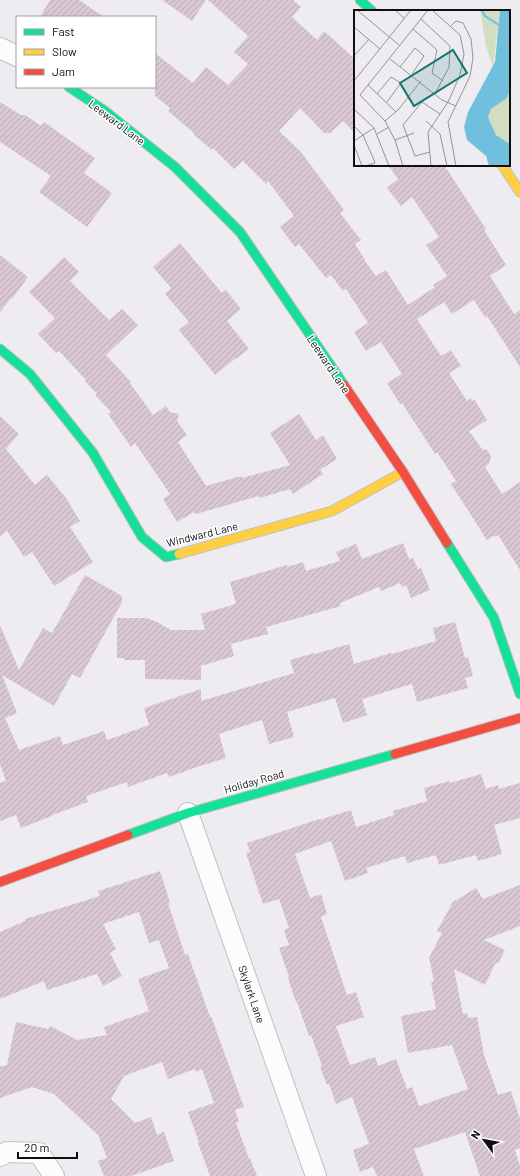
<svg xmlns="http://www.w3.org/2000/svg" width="520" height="1176" font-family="Barlow,sans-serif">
<defs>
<pattern id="building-hatch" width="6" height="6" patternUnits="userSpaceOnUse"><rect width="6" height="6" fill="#d9c8d4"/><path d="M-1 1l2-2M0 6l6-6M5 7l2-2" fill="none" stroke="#b9abb5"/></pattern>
</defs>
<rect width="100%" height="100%" fill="#efecf1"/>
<!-- building -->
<path fill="url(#building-hatch)" d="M 50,0 L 79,0 L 104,17 L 40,17 Z
M 162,0 L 206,0 L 192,21 Z
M 208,0 L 293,0 L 301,7 L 292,17 L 317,40 L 324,31 L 355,59 L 355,133 L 343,121 L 330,133 L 324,133 L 300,108 L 279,131 L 301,152 L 344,210 L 340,213 L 361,240 L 355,244 L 364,258 L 365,261 L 376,276 L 386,270 L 408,305 L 435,287 L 433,285 L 447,276 L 426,245 L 439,237 L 412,197 L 401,206 L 387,188 L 398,179 L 388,165 L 444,165 L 486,229 L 484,230 L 506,265 L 490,276 L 514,314 L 520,310 L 520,367 L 487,316 L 485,317 L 474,300 L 452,314 L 444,302 L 417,319 L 441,356 L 451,350 L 461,366 L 449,373 L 467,401 L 471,398 L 472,401 L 474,399 L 487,420 L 469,431 L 482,449 L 487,450 L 491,456 L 489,464 L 485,467 L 502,494 L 520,482 L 520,570 L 498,535 L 494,537 L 493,536 L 487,540 L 451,484 L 456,481 L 437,452 L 435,454 L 402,403 L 400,404 L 387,383 L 402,374 L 381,342 L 366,351 L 354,332 L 368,323 L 346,289 L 343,291 L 331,275 L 326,278 L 299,244 L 295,247 L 280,227 L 294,216 L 268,181 L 266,184 L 243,161 L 234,169 L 213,148 L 212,150 L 193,134 L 194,133 L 168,111 L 170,108 L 155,96 L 155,53 L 193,83 L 206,67 L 228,85 L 248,64 L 234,52 L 248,36 Z
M 0,102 L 21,115 L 25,115 L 41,126 L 44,122 L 95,158 L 84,173 L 112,193 L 87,227 L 39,192 L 51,176 L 0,142 Z
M 180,243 L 222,293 L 226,290 L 241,309 L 227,321 L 249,349 L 236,359 L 236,358 L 215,375 L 179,330 L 189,322 L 165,294 L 171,288 L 153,267 Z
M 0,255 L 28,277 L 12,299 L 11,298 L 0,312 Z
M 64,257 L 79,272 L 70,281 L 109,320 L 122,309 L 138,325 L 106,355 L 131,382 L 130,383 L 153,415 L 166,406 L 170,412 L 179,414 L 177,421 L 187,435 L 178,442 L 206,486 L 241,476 L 242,478 L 290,465 L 270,433 L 299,414 L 316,440 L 323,435 L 337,459 L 320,470 L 323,474 L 293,494 L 290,489 L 260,498 L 259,496 L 196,514 L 194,512 L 177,522 L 163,499 L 170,494 L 135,443 L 131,447 L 108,414 L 111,412 L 95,395 L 97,394 L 85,381 L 86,380 L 59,351 L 56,353 L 38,334 L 55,318 L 29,292 Z
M 0,416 L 19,434 L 6,449 L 35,485 L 47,475 L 66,498 L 80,521 L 70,527 L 93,562 L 54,586 L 32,552 L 24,557 L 7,531 L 0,537 Z
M 403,543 L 409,559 L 413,558 L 418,569 L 421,568 L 430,590 L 411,598 L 406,585 L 402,587 L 400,583 L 381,591 L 379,587 L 340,603 L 341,606 L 266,627 L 268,634 L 231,644 L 234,656 L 201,666 L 201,680 L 145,679 L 145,660 L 124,660 L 124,658 L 117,658 L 117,618 L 146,618 L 157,622 L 171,630 L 205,630 L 201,614 L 236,604 L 230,582 L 287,565 L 287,567 L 303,562 L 306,571 L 340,561 L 336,552 L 356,544 L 362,559 Z
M 85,575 L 122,596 L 122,602 L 80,678 L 72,674 L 54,706 L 2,675 L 17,713 L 5,718 L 19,750 L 60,736 L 63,745 L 104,731 L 107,740 L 149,725 L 144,708 L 201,689 L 201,701 L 294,673 L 290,660 L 314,653 L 315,654 L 349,644 L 354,664 L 391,653 L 392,654 L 436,641 L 433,628 L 455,622 L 465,658 L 468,657 L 473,676 L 465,678 L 468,688 L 417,702 L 412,684 L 362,699 L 367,715 L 343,723 L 335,698 L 287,712 L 294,737 L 269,744 L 262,720 L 219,734 L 226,758 L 194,768 L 169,777 L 167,773 L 128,787 L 127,782 L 86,796 L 88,802 L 52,815 L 52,816 L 21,828 L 16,815 L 0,821 L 0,783 L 6,781 L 0,764 L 0,625 L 19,670 L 43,628 L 52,633 Z
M 481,774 L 486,789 L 498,785 L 499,789 L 520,783 L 520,818 L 494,825 L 502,854 L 478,861 L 476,855 L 439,865 L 436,855 L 407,863 L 405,856 L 366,868 L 368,873 L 345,881 L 331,841 L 295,854 L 310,898 L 321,894 L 327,914 L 321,917 L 347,995 L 356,992 L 364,1017 L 336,1026 L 350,1065 L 375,1057 L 378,1066 L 396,1059 L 407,1089 L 412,1087 L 419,1106 L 468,1089 L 452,1045 L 408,1053 L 401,1016 L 436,1009 L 431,982 L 434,981 L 429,958 L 442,933 L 437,931 L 453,902 L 476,888 L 483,899 L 520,885 L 520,926 L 484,940 L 505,950 L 498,964 L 496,962 L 485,985 L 454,969 L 463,1014 L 467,1013 L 468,1018 L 477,1017 L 484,1055 L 498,1095 L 511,1091 L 520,1119 L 520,1148 L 515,1150 L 520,1166 L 520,1176 L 480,1176 L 465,1132 L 414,1149 L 424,1176 L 377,1176 L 373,1167 L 360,1172 L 353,1150 L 369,1144 L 352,1097 L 336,1104 L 329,1084 L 327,1085 L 320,1067 L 322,1066 L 311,1035 L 309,1036 L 297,1002 L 296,1002 L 288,978 L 289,977 L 279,948 L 289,945 L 284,930 L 289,928 L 279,899 L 263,904 L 246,853 L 250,852 L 247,843 L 319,819 L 319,820 L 351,810 L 356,827 L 394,815 L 393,811 L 427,801 L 424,788 L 450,781 L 450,783 Z
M 160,871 L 170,903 L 168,903 L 185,955 L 188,954 L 210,1017 L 211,1016 L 244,1107 L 235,1110 L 239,1122 L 236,1123 L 249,1159 L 250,1158 L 257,1176 L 210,1176 L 198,1143 L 199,1142 L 188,1112 L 214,1103 L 202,1069 L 196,1072 L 195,1069 L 168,1079 L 162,1062 L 124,1076 L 111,1099 L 135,1123 L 151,1117 L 157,1135 L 164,1132 L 174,1161 L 131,1176 L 104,1176 L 98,1161 L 107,1158 L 98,1135 L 54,1094 L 32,1087 L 0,1098 L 0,1067 L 7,1065 L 16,1022 L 48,1029 L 50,1026 L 77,1040 L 107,1035 L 104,1027 L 149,1011 L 138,979 L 169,968 L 159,940 L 149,943 L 139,912 L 103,924 L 116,949 L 110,953 L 122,976 L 103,986 L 97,974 L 47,990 L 44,981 L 0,999 L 0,932 L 25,921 L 25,919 L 100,896 L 98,891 Z"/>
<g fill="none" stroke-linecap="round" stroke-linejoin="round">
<!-- street casing -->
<g stroke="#c2c0c3" stroke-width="22">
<path id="street" d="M 0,48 L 17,56
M 188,813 L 316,1176
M 0,1156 L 7,1152 L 39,1153 L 54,1176"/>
</g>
<!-- fast casing -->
<g stroke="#c2c0c3" stroke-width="11">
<path id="fast" d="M 360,0 L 372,11
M 69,87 L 105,111 L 175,167 L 240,232 L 344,385
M 0,349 L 30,374 L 93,453 L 142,537 L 166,557 L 179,554
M 447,543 L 494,618 L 520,694
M 128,835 L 188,813 L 395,754"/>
</g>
<!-- slow casing -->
<g stroke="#c2c0c3" stroke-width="11">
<path id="slow" d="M 502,165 L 520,192
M 179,554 L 332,511 L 403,472"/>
</g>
<!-- jam casing -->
<g stroke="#c2c0c3" stroke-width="11">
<path id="jam" d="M 344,385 L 403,472 L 447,543
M 395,754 L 520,718
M 0,882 L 128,835"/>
</g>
<!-- street -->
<use href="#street" stroke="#fdfcfd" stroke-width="20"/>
<!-- fast -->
<use href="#fast" stroke="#16e098" stroke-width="9"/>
<!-- slow -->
<use href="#slow" stroke="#ffcf43" stroke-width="9"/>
<!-- jam -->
<use href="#jam" stroke="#f24e42" stroke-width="9"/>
</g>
<g text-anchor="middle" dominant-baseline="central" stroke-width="3" stroke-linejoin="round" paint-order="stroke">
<!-- street labels -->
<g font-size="11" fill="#100e10" stroke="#fff">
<text transform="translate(117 122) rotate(37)">Leeward Lane</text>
<text transform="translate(329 364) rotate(56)">Leeward Lane</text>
<text transform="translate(202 534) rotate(-14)">Windward Lane</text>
<text transform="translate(254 781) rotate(-16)">Holiday Road</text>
<text transform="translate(252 994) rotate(71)">Skylark Lane</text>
</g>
</g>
<!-- overview -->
<g transform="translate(354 10)">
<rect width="156" height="156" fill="#efecf1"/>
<path d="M 156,80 L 156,134 L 142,125 L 134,107 L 137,99 L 153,88 Z" fill="#d2ddc2"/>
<path d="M 126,0 L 146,0 L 139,57 L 132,36 Z" fill="#d2ddc2"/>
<path d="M 146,0 L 156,0 L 156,80 L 153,88 L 137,99 L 134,107 L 142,125 L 156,134 L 156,156 L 135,156 L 132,146 L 113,130 L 110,117 L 114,102 L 141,52 Z" fill="#70c0dd"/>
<path fill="none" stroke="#70c0dd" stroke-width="2" d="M 128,0 L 131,6 L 145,15"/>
<path fill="none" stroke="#969397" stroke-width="1" d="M 3,0 L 45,35M 41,0 L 50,8M 67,9 L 96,36 L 95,57 L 81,84M 97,16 L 102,11 L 109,13 L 117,29 L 119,48 L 116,66 L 94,112 L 102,156M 0,17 L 26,39M 59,19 L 83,40 L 78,63 L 89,71M 0,46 L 15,29M 36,49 L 88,90 L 102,96M 46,57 L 61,38 L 70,46 L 58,64M 0,71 L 57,0M 14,75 L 42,102M 23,84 L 37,67 L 47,73 L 33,92M 0,99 L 20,118 L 35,156M 31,111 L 44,100 L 67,71M 72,111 L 86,124 L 93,156M 0,116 L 9,125 L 20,150 L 21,153 L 11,156M 23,124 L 35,117M 41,130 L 60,123M 0,131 L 20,118M 0,135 L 8,156M 76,142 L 61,146 L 49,115 L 68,92 L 86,104M 49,156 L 41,130 L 31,111 L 6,85 L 74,0M 77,156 L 74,122 L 94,92 L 106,65 L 110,44 L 106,25 L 78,0"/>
<path fill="#0f766e" fill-opacity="0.15" stroke="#0f766e" stroke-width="2" d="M 99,40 L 113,63 L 60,96 L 46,73 Z"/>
<rect width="156" height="156" fill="none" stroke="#100e10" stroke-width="2"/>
</g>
<!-- legend -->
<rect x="16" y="16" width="140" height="72" fill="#ffffff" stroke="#9f9f9f"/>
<rect x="24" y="29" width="20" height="6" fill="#16e098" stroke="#9f9f9f"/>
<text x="52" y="36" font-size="12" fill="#100e10">Fast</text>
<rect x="24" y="49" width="20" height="6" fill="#ffcf43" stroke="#9f9f9f"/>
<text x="52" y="56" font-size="12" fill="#100e10">Slow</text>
<rect x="24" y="69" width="20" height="6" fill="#f24e42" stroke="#9f9f9f"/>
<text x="52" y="76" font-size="12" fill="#100e10">Jam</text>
<!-- north arrow -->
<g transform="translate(484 1140) rotate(302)" stroke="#ffffff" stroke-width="3" paint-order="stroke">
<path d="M0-3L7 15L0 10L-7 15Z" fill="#100e10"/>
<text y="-6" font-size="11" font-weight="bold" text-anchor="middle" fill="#100e10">N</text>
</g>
<!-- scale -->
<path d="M18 1152v6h59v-6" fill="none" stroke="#100e10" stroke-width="2"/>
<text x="24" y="1152" font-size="12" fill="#100e10" stroke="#ffffff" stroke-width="3" paint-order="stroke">20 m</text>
</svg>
